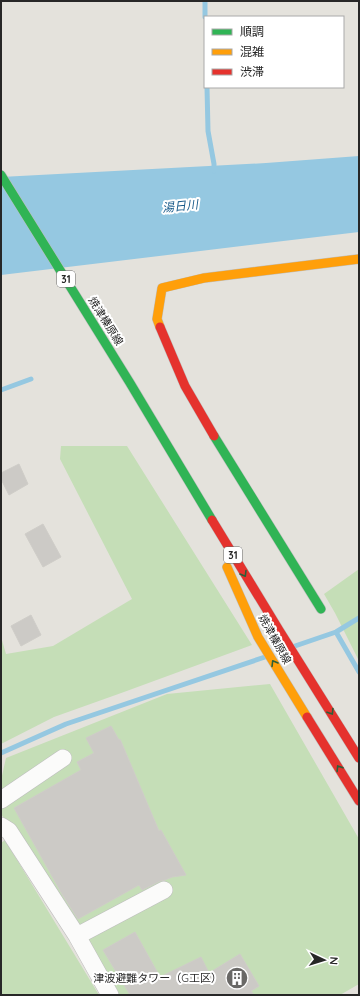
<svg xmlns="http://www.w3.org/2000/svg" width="360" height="996" font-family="Quicksand,'Noto Sans JP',sans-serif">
<rect width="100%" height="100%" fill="#e4e2dc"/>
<!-- green -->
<path fill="#c5deb7" d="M 61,446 L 127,446 L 252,645 L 124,692 L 54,717 L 1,744 L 1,637 L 6,654 L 53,646 L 132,599 L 60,459 Z
M 359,569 L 359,661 L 335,613 L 324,594 Z
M 270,684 L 359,839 L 359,984 L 340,995 L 119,995 L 1,814 L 1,780 L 6,758 L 167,694 Z
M 5,840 L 99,995 L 1,995 L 1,843 Z"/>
<!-- water -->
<path fill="#95c8e1" d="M 359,156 L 359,232 L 1,275 L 1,177 L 266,163 Z"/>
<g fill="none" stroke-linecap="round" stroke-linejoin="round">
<!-- stream -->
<path stroke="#95c8e1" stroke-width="5" d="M 205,1 L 205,17
M 207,87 L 208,131 L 214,164 L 214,171
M 1,390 L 31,379
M 336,632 L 359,672
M 295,646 L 336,632 L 359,618
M 1,753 L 66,724 L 265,657"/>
</g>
<!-- building -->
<path fill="#cccac6" stroke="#cfcdc8" d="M 19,464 L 28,484 L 9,495 L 1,479 L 1,473 Z
M 43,524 L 61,557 L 43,567 L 25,534 Z
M 31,615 L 41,635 L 21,646 L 11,626 Z
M 111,726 L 119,740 L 120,739 L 159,831 L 161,830 L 186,875 L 172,877 L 165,880 L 160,881 L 142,890 L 139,885 L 78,919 L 62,894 L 14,808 L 81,770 L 77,762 L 94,753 L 86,738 Z
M 135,932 L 160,977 L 201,957 L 209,973 L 240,954 L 259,986 L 251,991 L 254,995 L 130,995 L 103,950 Z"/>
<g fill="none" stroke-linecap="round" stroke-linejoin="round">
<!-- street casing -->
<g stroke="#bebebe" stroke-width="18">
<path id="street" d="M 1,800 L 63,758
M 1,826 L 9,831 L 77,936 L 110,995
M 77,936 L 164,890"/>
</g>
<!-- fast casing -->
<g stroke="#bebebe" stroke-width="10">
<path id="fast" d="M 1,175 L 130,383 L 212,520
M 214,436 L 321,609"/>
</g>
<!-- slow casing -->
<g stroke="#bebebe" stroke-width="10">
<path id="slow" d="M 160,327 L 157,319 L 162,288 L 204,278 L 359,259
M 227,567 L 258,637 L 307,717"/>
</g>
<!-- jam casing -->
<g stroke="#bebebe" stroke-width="10">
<path id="jam" d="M 160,327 L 185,386 L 214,436
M 212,520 L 279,630 L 359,758
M 307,717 L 359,801"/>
</g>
<!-- street -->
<use href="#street" stroke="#fbfbfa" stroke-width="17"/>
<!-- fast -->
<use href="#fast" stroke="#30b455" stroke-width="9"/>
<!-- slow -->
<use href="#slow" stroke="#ff9f0a" stroke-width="9"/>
<!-- jam -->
<use href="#jam" stroke="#e5322d" stroke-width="9"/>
</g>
<!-- one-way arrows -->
<defs><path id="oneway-chevron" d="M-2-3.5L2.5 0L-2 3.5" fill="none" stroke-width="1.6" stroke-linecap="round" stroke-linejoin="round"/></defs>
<g stroke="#2b5f39">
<use href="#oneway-chevron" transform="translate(244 574) rotate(59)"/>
<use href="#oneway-chevron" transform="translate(274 663) rotate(-121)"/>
<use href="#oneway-chevron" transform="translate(331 712) rotate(58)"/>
<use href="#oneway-chevron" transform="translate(339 768) rotate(-122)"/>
</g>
<!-- icons -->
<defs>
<g id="building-disc" transform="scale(1.15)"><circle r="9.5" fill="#696866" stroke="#fff"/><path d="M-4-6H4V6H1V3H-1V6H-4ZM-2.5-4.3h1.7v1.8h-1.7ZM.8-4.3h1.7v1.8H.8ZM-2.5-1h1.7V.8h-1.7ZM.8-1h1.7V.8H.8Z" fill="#fff"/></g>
</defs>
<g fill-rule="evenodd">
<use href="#building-disc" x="237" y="978"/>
</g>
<g text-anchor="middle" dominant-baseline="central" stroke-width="4" stroke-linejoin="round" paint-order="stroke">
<!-- shield labels -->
<g fill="#fff" stroke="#686868" stroke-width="1">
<rect x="57" y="271" width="18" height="16" rx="3"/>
<rect x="224" y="547" width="18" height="16" rx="3"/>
</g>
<g font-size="10" font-weight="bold" fill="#272727">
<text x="66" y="279">31</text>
<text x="233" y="555">31</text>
</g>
<!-- street labels -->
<g font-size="11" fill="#272727" stroke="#fff">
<text transform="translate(106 321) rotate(58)">焼津榛原線</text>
<text transform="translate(275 639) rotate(61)">焼津榛原線</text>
</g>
<!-- poi labels -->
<g font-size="11" fill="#272727" stroke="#fff" text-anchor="end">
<text x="222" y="978">津波避難タワー（G工区）</text>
</g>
<!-- water labels -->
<g font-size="12" font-style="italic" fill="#175a8a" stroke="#fff">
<text transform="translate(180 206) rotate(-6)">湯日川</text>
</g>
</g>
<!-- border -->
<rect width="360" height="996" fill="none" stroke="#272727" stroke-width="4"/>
<!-- legend -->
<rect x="204" y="16" width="140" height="72" fill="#ffffff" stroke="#a9a9a9"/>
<rect x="212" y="29" width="20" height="6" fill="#30b455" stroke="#a9a9a9"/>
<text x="240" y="36" font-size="12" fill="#272727">順調</text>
<rect x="212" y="49" width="20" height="6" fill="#ff9f0a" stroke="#a9a9a9"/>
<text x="240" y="56" font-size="12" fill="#272727">混雑</text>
<rect x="212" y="69" width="20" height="6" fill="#e5322d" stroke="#a9a9a9"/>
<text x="240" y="76" font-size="12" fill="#272727">渋滞</text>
<!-- north arrow -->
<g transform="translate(324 960) rotate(94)" stroke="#ffffff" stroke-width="3" paint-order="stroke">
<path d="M0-3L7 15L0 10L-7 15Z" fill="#272727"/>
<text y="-6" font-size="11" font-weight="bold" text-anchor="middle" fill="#272727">N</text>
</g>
</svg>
